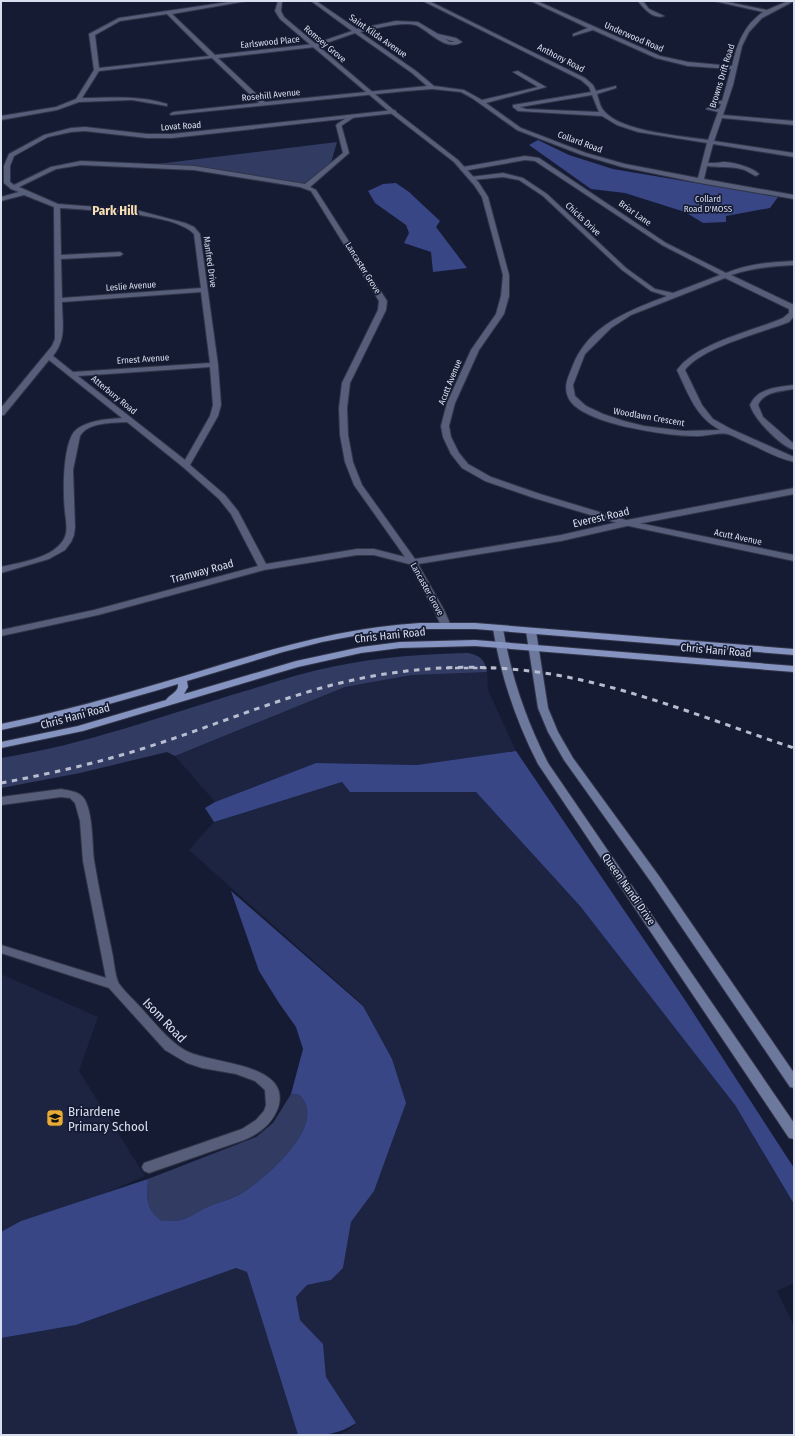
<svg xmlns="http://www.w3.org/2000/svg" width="795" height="1436" font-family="'Fira Sans Condensed',sans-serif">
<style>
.built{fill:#1c2441}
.green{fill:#323c63}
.forest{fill:#384685}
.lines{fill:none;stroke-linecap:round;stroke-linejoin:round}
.pedestrian-casing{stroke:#323548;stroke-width:2}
.minor-casing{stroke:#323548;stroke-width:2}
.tertiary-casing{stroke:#323548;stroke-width:2}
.secondary-casing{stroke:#323548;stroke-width:2}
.primary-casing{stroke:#323548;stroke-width:2}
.pedestrian{fill:#565e7a;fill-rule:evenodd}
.minor{fill:#565e7a;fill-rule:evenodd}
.tertiary{fill:#565e7a;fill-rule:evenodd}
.secondary{fill:#6d789d;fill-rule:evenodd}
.primary{fill:#8593c1;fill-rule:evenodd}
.rail-far1{stroke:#b7bcce;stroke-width:2.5;stroke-dasharray:4.5 4.5;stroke-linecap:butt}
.rail{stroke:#b7bcce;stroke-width:3;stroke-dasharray:5.5 5.5;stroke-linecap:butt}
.labels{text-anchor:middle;stroke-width:3.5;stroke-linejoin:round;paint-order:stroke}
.far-street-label{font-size:9px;fill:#dadff0;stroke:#151b32}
.far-park-label{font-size:9px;fill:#d7ddf0;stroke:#151b32}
.street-label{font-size:11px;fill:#dadff0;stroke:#151b32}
.far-district-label{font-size:13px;font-weight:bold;fill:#f8deb6;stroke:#151b32}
.near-street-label{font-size:13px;fill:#dadff0;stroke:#151b32}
.near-poi-label{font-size:13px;fill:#dadff0;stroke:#151b32;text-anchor:start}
</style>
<rect width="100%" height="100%" fill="#151b32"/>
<path class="built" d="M462 672H487L488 690 516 751 417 765 316 763 215 802 175 756 345 687 412 675Z
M343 782 350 792H476L580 906 735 1105 794 1204V1283L777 1291 794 1326V1435H337L347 1431 356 1423 326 1377 323 1344 300 1320 296 1297 307 1285 331 1280 343 1268 351 1222 374 1191 363 1005 189 850 214 822Z
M1 974 98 1017 79 1071 145 1176 1 1238Z
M236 1268 247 1272 298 1435H1V1338L76 1325Z"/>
<path class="green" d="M337 142 331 163 306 184 203 168 157 164Z
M468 653C480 655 485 660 487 672L412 675 345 687 175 756 167 752 80 773 1 788V758C84 745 165 715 245 691 275 682 305 672 336 666 379 657 423 654 468 653Z
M291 1094C299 1094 301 1095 305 1103 319 1132 264 1179 242 1193 231 1200 217 1202 205 1208 198 1211 191 1217 184 1219 177 1221 169 1221 162 1221 145 1209 147 1198 148 1179L256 1137 273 1123Z"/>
<path class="forest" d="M538 140 569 155 613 169 778 197 770 208 726 216V222L703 223 685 212 625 193 591 189 529 145Z
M396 183 409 192 440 221 436 227 467 268 433 272 431 252 404 243 409 233 406 225 375 203 368 191 383 184Z
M516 751 685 1000 794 1168V1204L735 1105 580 906 476 792H350L342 782 214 822 205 808 215 802 316 763 417 765Z
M231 891 363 1006 392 1059 406 1103 374 1191 351 1222 343 1268 331 1280 307 1285 296 1297 300 1320 323 1344 326 1377 356 1423C336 1436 323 1435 298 1435L247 1272 236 1268 76 1325 1 1338V1232L21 1221 148 1179C147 1198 145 1209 162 1221 169 1221 177 1221 184 1219 191 1217 198 1211 205 1208 217 1202 231 1200 242 1193 264 1179 319 1132 305 1103 301 1095 299 1094 291 1094L303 1049 296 1027 279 1003 259 971Z"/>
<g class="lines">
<defs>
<path id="pedestrian" d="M351 115 354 117 353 118 341 126H337V124Z"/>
<path id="minor" d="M235 1H247L172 14 215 55 314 44 352 31 311 1H316L357 29 396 21 418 22 438 34 456 38 462 42C447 52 431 33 418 26 405 20 374 29 360 32L416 71 434 86 464 90 482 100 538 87 513 72 518 71 546 87 486 103 521 128 586 153 625 164 698 178 707 143 638 132 617 125 602 116 518 111 513 107V105L591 92 589 87 581 80 423 1H429L585 78 593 85 596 91 616 86V88L597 94C599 100 600 107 604 111 621 132 683 136 708 140L718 112 706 109 709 107 719 109 721 104 711 102 714 100 722 101 731 69 688 66 656 58 593 30 573 36V34L588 28 531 1H537L660 56 688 62 732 66C737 44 744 25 763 12L714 1H723L767 10 788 1H794L762 18 749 32 742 46 733 85 723 115 794 121V125L722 118 714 141 794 153V157L713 144 708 163C714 163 718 163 723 162 733 162 752 167 759 174L756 176C751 174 747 170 741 169 729 166 719 168 707 166L704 179 794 195V199L700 183 622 167 582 155 517 130 472 98 461 92 432 89 406 91 171 115 170 114 173 112 259 103 212 58 99 71 82 98C112 98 138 95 167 104V106L132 100 79 102 57 110 1 120V116L56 107 76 99 94 70 89 34 119 18ZM167 14 209 56 99 68 95 35 120 21ZM355 33 412 73 427 86 265 102 218 58 315 47ZM445 39 455 42H450ZM592 95 599 112 526 109 520 107Z
M638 1H643L649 9 664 16C654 20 643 8 638 1Z
M394 110 396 111V113L172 138H147L85 131 71 132 48 137 14 156 10 166V182L14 185 51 167 81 161 194 166 305 184 343 153 336 125 341 124 349 153 310 187 316 190 387 301 386 310 350 383 347 408 348 435 353 462 362 485 415 559 561 535 627 520 794 488V494L627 526 561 541 418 564 444 610 451 626 446 629 441 626 434 610 409 564 374 555H357L264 570 98 615 1 636V630L94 610 258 566 231 514 219 499 183 467 127 422C113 423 88 422 80 436L73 470 75 527 74 535 71 542 65 550 49 559 1 573V567C21 562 49 559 62 542 69 533 66 522 65 512 63 494 62 440 77 429 89 420 108 419 122 418L49 360 4 415H1V408L52 346 55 339 54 207 24 195 1 201V197L19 192 11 189 4 183V166L9 154 44 135 71 128 85 127 147 134H172ZM81 165 194 170 300 187 311 191 379 301 378 310 342 383 339 408 340 435 345 462 354 485 405 557 374 549H357L266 564 238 511 225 495 190 465 218 416 221 405 218 365 200 234 194 227 185 223 136 210 58 204 19 187 56 169ZM60 208C89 210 176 213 194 234L201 288 62 298 61 259 120 256 123 254 120 252 61 255ZM201 292 210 363 73 372 53 356C67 338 62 323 62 302ZM210 367 213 405 210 416 185 460 78 376Z
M525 156 539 158 666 243 726 273C748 264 770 262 794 261V265C772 266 752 268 731 275L794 305V316L789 322C761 333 702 347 685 370L702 405 713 419 731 429 794 457V462C776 458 758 447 741 440 737 438 732 435 727 434 719 432 704 437 694 436 668 436 579 424 568 397 563 385 569 376 573 365 589 325 630 310 667 296L651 291 622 270 543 196 519 180 503 177 472 180 470 179V177L503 173 523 178 547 194 626 268 655 289 673 293 720 275 662 245 535 161 525 160 463 171 460 169 463 167ZM725 278 789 309V313L783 318C753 331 696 343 677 370 689 395 695 416 720 430L684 431 644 426 624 421 603 414 586 406 575 396 573 385 585 354 611 328 631 315Z
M794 385V389C781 391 763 392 758 405L763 417 794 444V450C780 446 754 419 750 405 757 388 778 387 794 385Z
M61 789C70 791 80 791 85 800 93 816 92 842 94 860 99 891 106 922 112 952 114 960 115 979 120 985 126 993 135 1001 142 1009 155 1023 167 1039 183 1049 207 1065 293 1061 278 1108 272 1124 259 1134 244 1140L149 1173 144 1171 142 1167 144 1163 242 1129 256 1120 264 1111 266 1105 265 1090 255 1081 236 1074 202 1068 187 1063 165 1050 109 988 1 953V945L106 978 83 861 80 821 75 803 70 798 61 797 1 805V797Z"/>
<path id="tertiary" d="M278 1H282L281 11 284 17 396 112 458 160 479 183 488 197 509 275V296L504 314 479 350 455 403 449 426 451 437 459 453 468 464 491 477 540 494 629 521 794 555V561L624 525 534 498 485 481 462 468 451 454 443 437 441 426 447 403 471 350 496 314 501 296 503 275 482 197 474 185 454 162 392 114 280 19 275 11Z"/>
<path id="secondary" d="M498 626 503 629C511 676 526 720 548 763L794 1123V1139L789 1138 538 764C516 721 501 677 493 629Z
M531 628 536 631 548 708 558 732 573 758 659 876 794 1073V1088L790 1087 651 882 564 760 548 732 538 708 526 631Z"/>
<path id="primary" d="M420 623H475L794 649V655L475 629H420L364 634 322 642 283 652 187 681 188 687 184 694 296 661 361 647 400 642 475 640 794 666V672L475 646 400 648 361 653 298 667 83 731 1 748V742L78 726 166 700C170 694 179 692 178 684 119 702 61 718 1 730V724C60 712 117 696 174 679 256 654 333 628 420 623Z"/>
</defs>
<use href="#pedestrian" class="pedestrian-casing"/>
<use href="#minor" class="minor-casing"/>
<use href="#tertiary" class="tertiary-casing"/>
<use href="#secondary" class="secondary-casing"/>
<use href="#primary" class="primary-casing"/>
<use href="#pedestrian" class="pedestrian"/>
<use href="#minor" class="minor"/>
<use href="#tertiary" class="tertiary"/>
<use href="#secondary" class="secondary"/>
<use href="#primary" class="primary"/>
<path class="rail-far1" d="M446 668H495"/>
<path class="rail" d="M1 783C54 773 106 761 157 744 212 726 265 704 321 688 378 672 437 665 496 668 599 673 697 716 794 748"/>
</g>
<defs>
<symbol id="school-square" viewBox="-11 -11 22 22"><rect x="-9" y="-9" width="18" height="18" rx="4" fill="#e8ab37" stroke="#151b32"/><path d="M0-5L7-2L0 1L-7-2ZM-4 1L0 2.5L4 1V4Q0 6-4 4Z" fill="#111"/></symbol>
</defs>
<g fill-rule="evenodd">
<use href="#school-square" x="45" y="1108" width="20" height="20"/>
</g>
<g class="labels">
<g class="far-street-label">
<text transform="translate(378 36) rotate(35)" y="3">Saint Kilda Avenue</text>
<text transform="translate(634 37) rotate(23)" y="3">Underwood Road</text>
<text transform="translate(270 42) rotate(-6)" y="3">Earlswood Place</text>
<text transform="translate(325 44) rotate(40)" y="3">Romsey Grove</text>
<text transform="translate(561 58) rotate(27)" y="3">Anthony Road</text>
<text transform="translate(722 76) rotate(-73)" y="3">Browns Drift Road</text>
<text transform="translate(271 95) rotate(-6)" y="3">Rosehill Avenue</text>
<text transform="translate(181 126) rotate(-4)" y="3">Lovat Road</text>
<text transform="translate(580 142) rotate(20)" y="3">Collard Road</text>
<text transform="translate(635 213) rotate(35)" y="3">Briar Lane</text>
<text transform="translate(583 219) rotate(43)" y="3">Chicks Drive</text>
<text transform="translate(210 262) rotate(82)" y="3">Manfred Drive</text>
<text transform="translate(363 268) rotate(58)" y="3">Lancaster Grove</text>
<text transform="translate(131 286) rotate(-4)" y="3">Leslie Avenue</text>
<text transform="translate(143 359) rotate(-4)" y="3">Ernest Avenue</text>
<text transform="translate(450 382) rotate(-68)" y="3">Acutt Avenue</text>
<text transform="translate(114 395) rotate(39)" y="3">Atterbury Road</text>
<text transform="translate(649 417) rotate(10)" y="3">Woodlawn Crescent</text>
<text transform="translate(738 537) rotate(12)" y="3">Acutt Avenue</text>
<text transform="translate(427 589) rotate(61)" y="3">Lancaster Grove</text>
</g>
<g class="far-park-label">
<text x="708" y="202">Collard<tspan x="708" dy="10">Road D'MOSS</tspan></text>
</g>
<g class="street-label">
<text transform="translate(601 517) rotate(-13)" y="4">Everest Road</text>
<text transform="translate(202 571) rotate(-15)" y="4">Tramway Road</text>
<text transform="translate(390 635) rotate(-6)" y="4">Chris Hani Road</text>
<text transform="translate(716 650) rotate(5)" y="4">Chris Hani Road</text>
<text transform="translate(75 716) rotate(-15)" y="4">Chris Hani Road</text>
<text transform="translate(629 889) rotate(55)" y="4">Queen Nandi Drive</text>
</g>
<g class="far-district-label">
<text x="115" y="215">Park Hill</text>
</g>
<g class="near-street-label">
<text transform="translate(165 1020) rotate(46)" y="5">Isom Road</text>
</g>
<g class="near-poi-label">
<text x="68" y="1116">Briardene<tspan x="68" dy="15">Primary School</tspan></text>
</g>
</g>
<rect width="795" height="1436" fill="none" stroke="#dadff0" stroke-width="4"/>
</svg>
